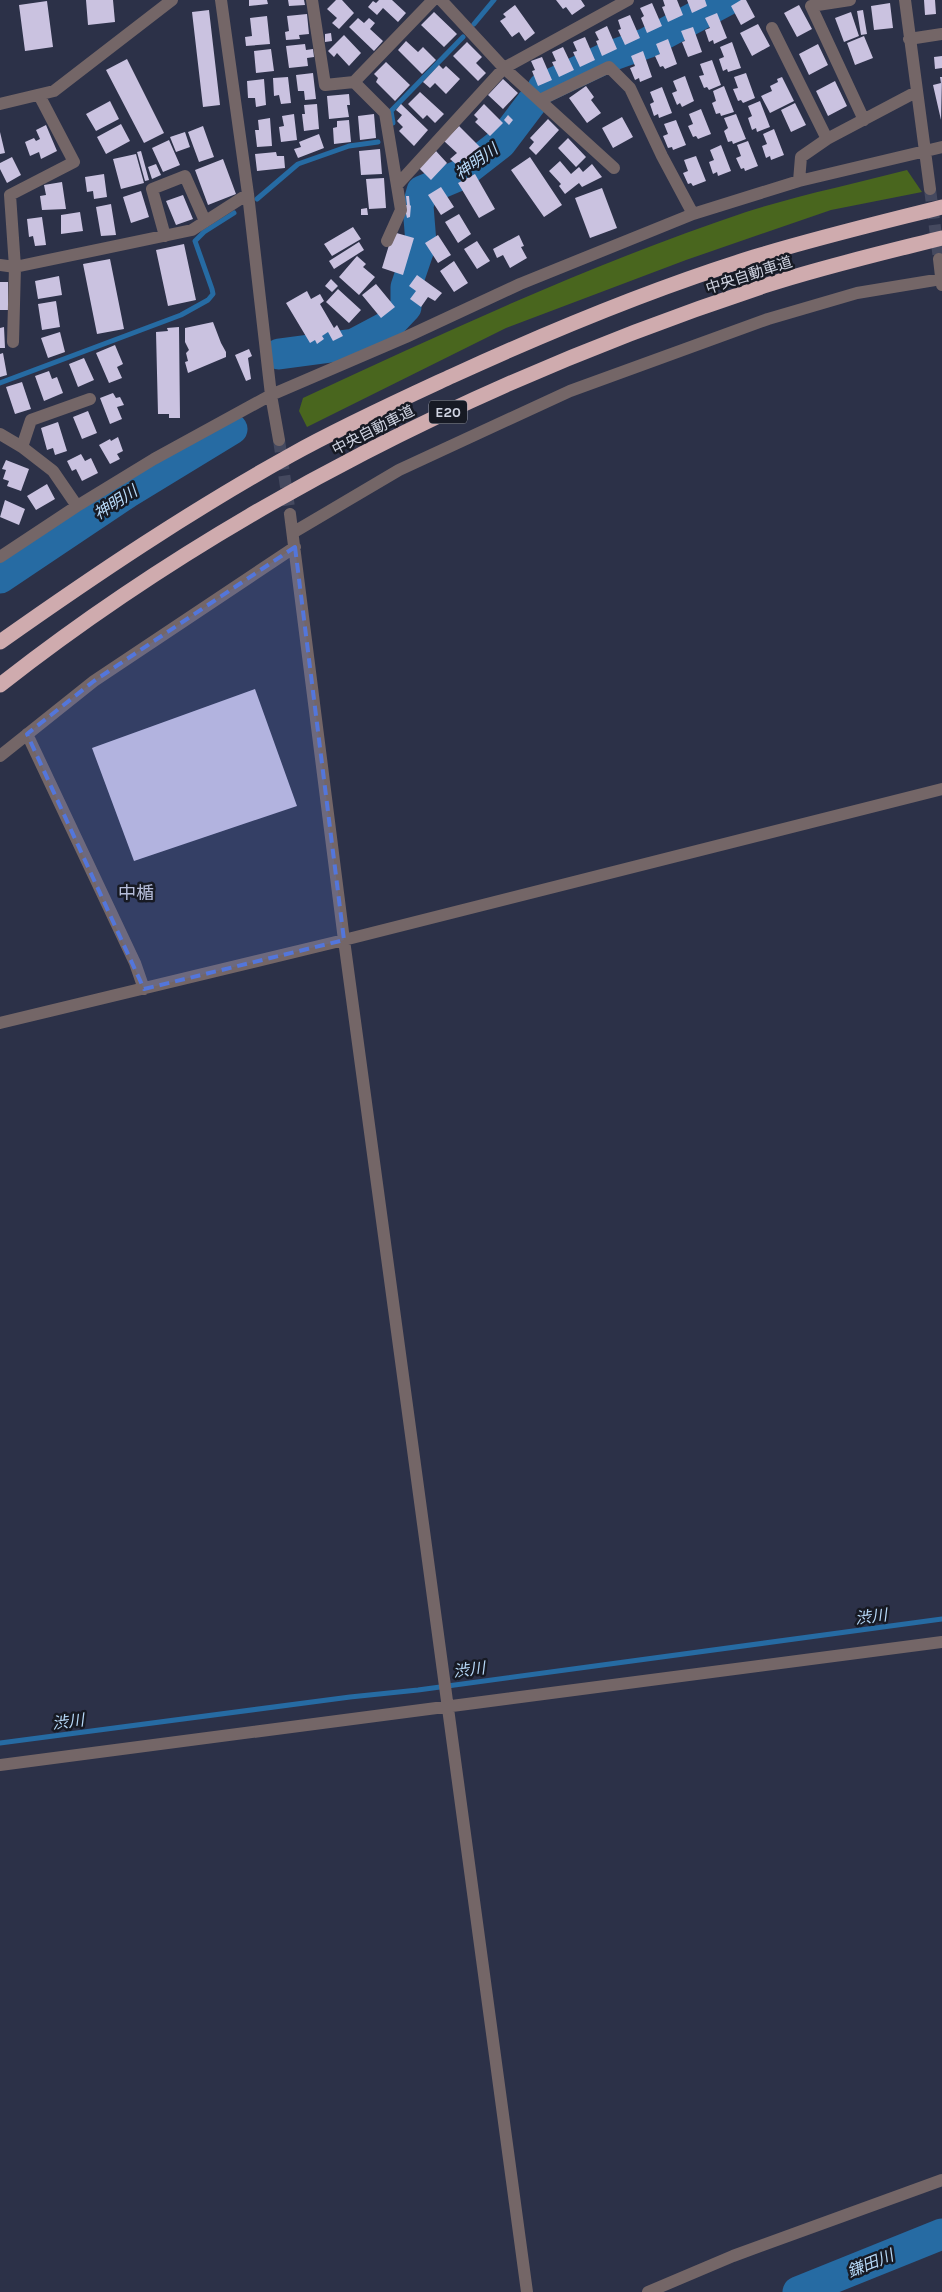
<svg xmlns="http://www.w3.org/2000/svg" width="942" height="2292" font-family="Karla,'Noto Sans JP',sans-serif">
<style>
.green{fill:#49661e}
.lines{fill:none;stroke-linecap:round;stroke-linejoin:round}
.stream{stroke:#266ba3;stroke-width:5}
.river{stroke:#266ba3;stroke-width:31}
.building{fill:#cac2e0}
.minor-tunnel{stroke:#45495f;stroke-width:12;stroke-dasharray:12 6;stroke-linecap:butt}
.minor{stroke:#746667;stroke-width:12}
.highway{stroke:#cfabae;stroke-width:15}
.marked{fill:#5376db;fill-opacity:0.2;stroke:#5376db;stroke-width:4;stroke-dasharray:10 6;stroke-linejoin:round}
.labels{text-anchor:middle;stroke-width:5;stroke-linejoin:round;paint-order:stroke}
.shield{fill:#171a24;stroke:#989ca9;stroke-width:1}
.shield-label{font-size:14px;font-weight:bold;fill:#d0d4e2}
.street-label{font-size:15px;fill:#d0d4e2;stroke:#171a24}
.water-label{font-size:16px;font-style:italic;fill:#b6d8f7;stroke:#171a24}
.quarter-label{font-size:18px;fill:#b6bdda;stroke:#171a24}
</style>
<rect width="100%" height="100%" fill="#2c3148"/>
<path class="green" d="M907 170 922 192 831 210 686 260 506 328 307 427 299 411 303 398C449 330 594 263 746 212 799 195 854 184 907 170Z"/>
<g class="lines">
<path class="stream" d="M474 24 494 0
M393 123 391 111 463 37
M257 199 298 164 349 146 378 142
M0 383 181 315 208 300 213 294 212 289 195 241 204 232 234 213
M0 1743 350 1697 418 1690 942 1619"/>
<path class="river" d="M543 88 608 57 647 43 727 0
M279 354 354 344 388 326 406 307V287L421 243 418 206 422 191 460 175 501 143 532 102
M0 578 127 493 232 429
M798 2292 942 2234"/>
</g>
<path class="building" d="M86 0H113L115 22 88 25Z
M249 0H267L268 4 249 6Z
M288 0H304L305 5 289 6Z
M336 0H342L354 13 339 29 332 23 337 18 327 9Z
M379 0H392L406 13 398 22 383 8 377 15 368 7 373 1 376 3Z
M556 0H581L585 6 572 15 566 7 563 9Z
M663 0H677L683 15 668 22 662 7 665 6Z
M687 0H705L707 6 692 13Z
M741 0H746L755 17 741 25 731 6Z
M924 0H935L936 14 925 15Z
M47 1 53 47 25 51 19 5Z
M652 3 662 26 647 33 641 18 644 16 640 8Z
M890 3 893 28 874 30 871 6Z
M515 5 535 33 525 41 519 32 512 37 500 21 506 17 503 14Z
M799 5 812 29 797 37 784 13Z
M209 10 220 105 203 107 192 12Z
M863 10 867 34 861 35 857 11Z
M434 12 457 34 444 47 421 25Z
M851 12 859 36 844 42 835 18Z
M717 13 727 38 714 44 713 40 709 42 705 30 710 28 705 18Z
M307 14 309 34 299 35 300 39 286 40 285 32 289 31 287 16Z
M630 15 640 38 625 45 618 30 621 29 618 20Z
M267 16 270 44 246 46 245 37 252 36 250 18Z
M358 18 364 23 369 18 375 23 370 29 383 41 374 51 349 27Z
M758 24 770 46 752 56 740 33Z
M607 26 617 49 602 56 596 41 599 40 595 32Z
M693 27 702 52 688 57 682 42 685 41 681 31Z
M331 33 332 41 325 42V34Z
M344 35 361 53 349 66 337 53 334 57 328 51Z
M864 36 873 58 855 65 847 43Z
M585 37 595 60 580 67 573 52 577 51 573 42Z
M668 39 677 64 665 69 663 66 660 67 655 56 660 54 656 44Z
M406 41 418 52 423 47 436 60 422 74 398 50Z
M467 42 482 57 476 63 486 73 478 81 453 56Z
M732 42 741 68 728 72 727 69 723 71 719 59 724 57 720 47Z
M305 44 306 50 313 49 314 57 307 58 308 66 289 68 286 46Z
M818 44 828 65 809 75 799 54Z
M563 47 574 70 559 77 552 62 556 61 552 52Z
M271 49 274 71 256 73 254 51Z
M643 51 652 77 640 82 639 78 635 80 630 68 635 66 631 56Z
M942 56V68L935 69 934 57Z
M542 57 552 80 538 86 532 71 535 70 531 61Z
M127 59 164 133 144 143 106 70Z
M712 60 721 85 709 90 707 87 704 88 699 76 704 75 700 64Z
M386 62 410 85 395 101 376 82 378 78 374 74Z
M439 65 443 69 446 66 460 79 446 94 435 83 430 88 423 82Z
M313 73 316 99 305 100 304 91H298L296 75Z
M746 73 755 98 743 103 741 100 738 101 733 89 738 88 734 77Z
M685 76 694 101 682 107 680 103 677 105 672 93 677 91 673 81Z
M288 77 291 103 281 104 279 95 274 96 273 78Z
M782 77 794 101 770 113 761 96 772 91 770 86 778 82 777 79Z
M940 77H942L941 120 933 85 941 83Z
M264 79 266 105 256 107 255 98H248L247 81Z
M503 79 518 93 503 109 488 95Z
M835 81 847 106 828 116 816 91Z
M586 86 594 97 591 100 601 113 587 123 569 98Z
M724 86 734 112 721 116 720 113 716 114 712 103 716 101 713 91Z
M662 87 672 113 659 118 658 114 654 116 650 104 654 102 650 92Z
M420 92 444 114 435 123 427 115 423 119 408 104Z
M349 94 350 105H347L349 117 329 119 327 96Z
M110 101 119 119 96 131 86 114Z
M760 101 770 127 757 132 756 128 752 130 748 118 752 116 748 106Z
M795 103 806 125 791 132 781 110Z
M317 104 319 129 304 131 302 114H305L304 105Z
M401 104 428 130 414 146 399 131 403 127 397 121 402 115 396 110Z
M484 104 503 123 490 136 475 122 478 119 474 115Z
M701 109 711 134 698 139 696 136 693 137 688 126 693 124 689 114Z
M294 114 297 140 281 142 279 127 284 126 282 116Z
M374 114 376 138 360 140 358 116Z
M736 114 746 139 733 144 732 141 728 142 724 131 728 128 724 118Z
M508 115 513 120 509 125 504 120Z
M622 117 633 137 613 148 602 128Z
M270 118 272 146 257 147 255 130H259L258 120Z
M548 119 559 130 536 155 529 148 534 142 530 138Z
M349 120 351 142 334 144 333 128 337 127V121Z
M676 120 686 145 673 150 672 147 668 148 663 136 668 134 664 124Z
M121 124 130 141 106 154 97 137Z
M46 125 57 151 41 159 39 152 30 156 25 142 34 138 36 141 40 139 36 130Z
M203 126 214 157 199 162 188 132Z
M459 126 480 147 467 161 463 158 457 165 450 159 457 153 444 141Z
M774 129 784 155 771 160 770 156 766 158 762 146 767 144 763 134Z
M0 132 5 153 0 154Z
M185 132 190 147 176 152 170 137Z
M319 134 324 148 298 158 294 149 301 147 299 142Z
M568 138 586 157 576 167 558 148Z
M169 140 180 165 163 172 152 148Z
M748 141 758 166 745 171 744 168 741 169 736 158 741 156 737 145Z
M721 145 731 171 718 176 717 172 713 174 709 162 714 160 710 150Z
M380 149 382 174 361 175 359 151Z
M141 151 149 180 145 181 137 152Z
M436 151 447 163 431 180 419 168Z
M276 152 277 156H284L285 168 257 171 255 154Z
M136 154 144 183 121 189 113 159Z
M696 156 706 181 693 186 691 183 688 184 683 173 688 171 684 160Z
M12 157 21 175 7 183 0 169V163Z
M530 157 562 205 544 217 511 170Z
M223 159 236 194 208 205 195 170Z
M560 161 571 174 579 167 583 172 592 164 602 177 582 187 579 183 565 194 559 186 561 184 549 171Z
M156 164 161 175 152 179 148 167Z
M104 174 107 197 94 199 93 191 87 192 85 177Z
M475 174 495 209 479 218 458 183Z
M384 178 386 208 369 209 366 179Z
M62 182 66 209 42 210 40 196 46 195 44 185Z
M441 187 454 207 441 215 428 195Z
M602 188 617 228 590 238 575 198Z
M141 191 149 217 131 223 123 197Z
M183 195 193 219 176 225 166 201Z
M406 196H409L410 206 411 205 410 217 407 218 404 205H407Z
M111 204 116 235 101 236 96 207Z
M367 208 368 215H361V209Z
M80 212 83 231 61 234V215Z
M459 214 471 234 458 243 445 222Z
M42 217 46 245 35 246 33 236 29 237 27 219Z
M353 227 361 239 332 256 324 244Z
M393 232 414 238 403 275 382 268Z
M438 235 451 255 438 263 425 243Z
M519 235 524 246 521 247 527 258 510 268 503 255 497 258 493 249Z
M477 241 490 261 477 269 464 249Z
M359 242 364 250 334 269 329 261Z
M184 244 196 300 168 306 156 250Z
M357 256 366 264 363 267 375 277 359 295 339 277Z
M110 259 124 329 97 334 83 264Z
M454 261 468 283 454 292 440 271Z
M417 275 442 293 435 301 428 297 421 307 410 299 416 291 409 286Z
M59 276 62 295 38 299 35 281Z
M331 279 338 286 332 292 325 286Z
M0 282H8V310H0Z
M376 284 395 307 381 318 362 295Z
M338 289 361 310 349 323 326 302Z
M307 291 311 299 320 294 324 301 320 304 334 328 337 325 343 336 333 341 328 332 322 336 324 339 317 344 315 340 310 343 286 303Z
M56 301 60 327 42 330 38 304Z
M213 322 221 343 226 352V357L188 373 185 362 188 361 186 353 189 350 185 342V328Z
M4 327 5 348H0V328Z
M179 327 180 418H169V414H158L156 332 168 331 167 328Z
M60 332 65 352 48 358 41 338Z
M115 345 123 364 117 367 122 378 109 383 96 353Z
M249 349 252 356 248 358 251 379 246 381 235 355Z
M3 353 7 375 0 377V354Z
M84 358 94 380 78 387 69 364Z
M49 371 52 379 57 377 63 393 44 401 35 376Z
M22 382 31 409 15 414 6 387Z
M113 393 116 398 120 397 124 405 117 407 122 419 110 424 100 398Z
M88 411 97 433 82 439 73 417Z
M58 422 67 451 55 455 53 448 47 450 41 428Z
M118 437 123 451 117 454 120 459 110 464 99 445 110 439 111 441Z
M81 454 85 461 91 458 98 473 82 481 76 469 72 471 67 461Z
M6 460 29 469 21 491 7 486 9 481 3 479 6 470 2 469Z
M47 484 55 499 36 510 27 496Z
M5 500 25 509 19 525 0 517Z
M255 689 297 806 134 861 92 748Z"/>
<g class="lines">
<path class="minor-tunnel" d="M930 189 939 259
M279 440 290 514"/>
<path class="minor" d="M221 0 248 194 271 395 279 440
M312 0 325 85 354 82 385 113 401 210 387 241
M441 0 504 68 614 168
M850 0 811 6 864 120
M905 0 930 189
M772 28 827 139
M909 39 942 34
M354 82 433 0
M540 100 609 67 630 88 662 156 693 214
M0 104 54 91 172 0
M799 181 801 157 827 139 916 92
M398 184 504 68 628 0
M165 236 152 189 185 176 205 221
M939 259 942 285
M0 265 15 267 192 230 248 194
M13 342 15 267 10 195 74 162 39 95
M0 434 22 447 53 471 77 506
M22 447 31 420 90 399
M290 514 344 940 527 2292
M294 532 399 470 570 391 768 319 857 293 942 279
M0 557 77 506 154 459 271 395 406 337 520 284 693 214 799 181 942 147
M27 734 135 963 144 989
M0 756 94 681 295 547
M0 1023 344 940 942 789
M0 1765 942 1642
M648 2292 733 2256 942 2180"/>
<path class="highway" d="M0 642C95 575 190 511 291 455 343 426 398 401 452 376 550 331 651 289 754 257 816 238 879 223 942 207
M0 685C227 507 491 376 764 286 822 267 882 253 942 238"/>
</g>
<path class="marked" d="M295 547 344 940 144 989 27 734 94 681Z"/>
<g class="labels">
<rect class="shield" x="429" y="400.5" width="38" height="23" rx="4"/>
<g class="shield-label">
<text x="448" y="417">E20</text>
</g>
<g class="street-label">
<text transform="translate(749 275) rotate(-18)" y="5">中央自動車道</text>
<text transform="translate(373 430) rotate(-27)" y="5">中央自動車道</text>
</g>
<g class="water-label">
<text transform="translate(476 161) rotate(-36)" y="6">神明川</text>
<text transform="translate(115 502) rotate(-33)" y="6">神明川</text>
<text transform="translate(871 1616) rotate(-7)" y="6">渋川</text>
<text transform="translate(469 1669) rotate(-7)" y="6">渋川</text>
<text transform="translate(68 1721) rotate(-7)" y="6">渋川</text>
<text transform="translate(870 2263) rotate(-22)" y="6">鎌田川</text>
</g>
<g class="quarter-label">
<text x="136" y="899">中楯</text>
</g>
</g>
</svg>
